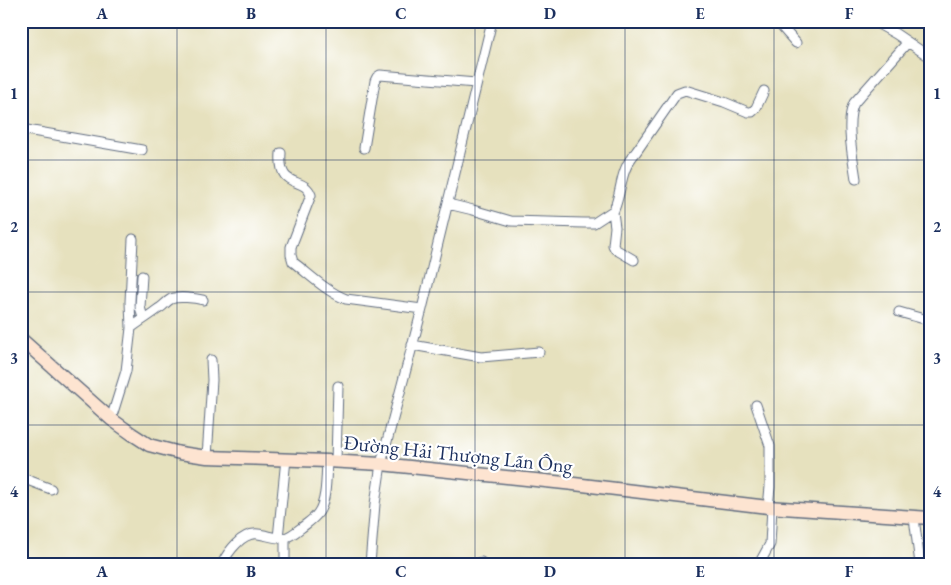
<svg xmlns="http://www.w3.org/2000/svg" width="951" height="585" font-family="'EB Garamond',serif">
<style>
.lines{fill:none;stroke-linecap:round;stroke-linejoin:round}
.street-casing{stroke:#626d80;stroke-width:11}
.secondary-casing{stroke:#626d80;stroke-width:15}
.street{stroke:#fff;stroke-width:9}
.secondary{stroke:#fde4d1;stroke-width:12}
.grid{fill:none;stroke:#1b2f5e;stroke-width:1;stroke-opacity:0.55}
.labels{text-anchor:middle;stroke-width:4.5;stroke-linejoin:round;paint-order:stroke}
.street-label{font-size:20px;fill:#1b2f5e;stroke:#fff}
.neatline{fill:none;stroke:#1b2f5e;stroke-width:2}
.grid-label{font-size:16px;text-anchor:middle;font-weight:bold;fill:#1b2f5e}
</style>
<rect width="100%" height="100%" fill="#fff"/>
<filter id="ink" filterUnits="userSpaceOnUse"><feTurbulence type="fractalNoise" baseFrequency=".02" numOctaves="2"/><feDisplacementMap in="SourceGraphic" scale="10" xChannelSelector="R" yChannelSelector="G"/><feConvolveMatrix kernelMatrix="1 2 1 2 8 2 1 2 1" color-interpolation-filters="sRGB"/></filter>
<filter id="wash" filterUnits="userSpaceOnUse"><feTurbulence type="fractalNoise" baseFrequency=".0096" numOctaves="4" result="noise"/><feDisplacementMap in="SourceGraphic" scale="20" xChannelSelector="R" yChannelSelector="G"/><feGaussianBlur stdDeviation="1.12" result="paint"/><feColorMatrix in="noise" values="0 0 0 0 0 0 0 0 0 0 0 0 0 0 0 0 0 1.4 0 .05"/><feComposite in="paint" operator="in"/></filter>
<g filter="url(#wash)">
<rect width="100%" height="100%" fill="#e6e1be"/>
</g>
<g filter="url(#ink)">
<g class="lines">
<defs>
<path id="street" d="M781 21V26L796 43
M873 21 896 34 930 57
M21 129 142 150
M364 148 375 81 377 77 380 75 476 83
M281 153C278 191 304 175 311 195L291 247V255L293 262C309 274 327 292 346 299L422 309
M856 179C853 158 845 121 854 103L908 42
M448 204 473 210 511 221 584 223H594L614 210C623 188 619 171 636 152L677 93 685 90 724 102 748 112H752L756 108 764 91
M613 212 615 227 613 245 615 249 634 260
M142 276 140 307 143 318
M899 312 924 319 930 317
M131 328C140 321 149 316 158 309 162 307 166 302 171 299 178 296 195 298 203 300
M412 345 481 357 539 352
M756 405 770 446V487L768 507
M111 419 126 371 131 328 130 302 133 239
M207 457 212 380 211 360
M336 461 338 386
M21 479H25L51 489
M914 518 920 564
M278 538 286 459
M285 538V559
M222 564C228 552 242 532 258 534 267 535 275 539 284 538 290 537 296 532 301 528 306 524 314 519 318 513 327 501 326 476 327 461
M370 564 375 504 381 464 422 309 492 21
M475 564 481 562
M759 564 770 544 772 507"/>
<path id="secondary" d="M21 339 111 419 132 434 149 445 180 453 207 457 327 461 381 464 574 484 768 507 930 518"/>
</defs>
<use href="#street" class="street-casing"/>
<use href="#secondary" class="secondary-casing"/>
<use href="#street" class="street"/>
<use href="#secondary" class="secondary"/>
</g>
</g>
<path class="grid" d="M177 21V564M326 21V564M475 21V564M625 21V564M774 21V564M21 160H930M21 292H930M21 425H930"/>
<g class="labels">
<g class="street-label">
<text transform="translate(458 454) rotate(6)" y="7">Đường Hải Thượng Lãn Ông</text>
</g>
</g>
<rect width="951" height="585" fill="none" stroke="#fff" stroke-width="55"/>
<rect x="28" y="28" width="896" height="530" class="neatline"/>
<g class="grid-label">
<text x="102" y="19">A</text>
<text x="251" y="19">B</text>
<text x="401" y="19">C</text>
<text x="550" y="19">D</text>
<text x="700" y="19">E</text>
<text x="849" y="19">F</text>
<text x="14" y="99">1</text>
<text x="937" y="99">1</text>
<text x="14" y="232">2</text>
<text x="937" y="232">2</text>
<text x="14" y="364">3</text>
<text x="937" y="364">3</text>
<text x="14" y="497">4</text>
<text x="937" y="497">4</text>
<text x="102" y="577">A</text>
<text x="251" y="577">B</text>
<text x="401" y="577">C</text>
<text x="550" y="577">D</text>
<text x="700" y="577">E</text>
<text x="849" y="577">F</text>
</g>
</svg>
